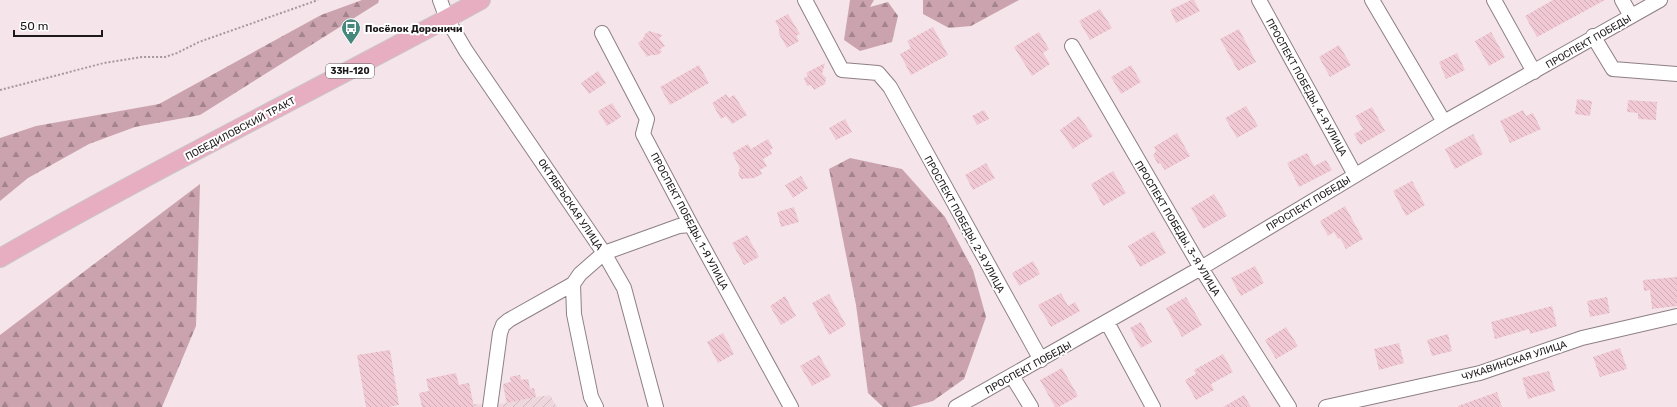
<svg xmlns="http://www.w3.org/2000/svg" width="1677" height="407" font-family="Rubik,sans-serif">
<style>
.industrial{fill:url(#industrial-furrows)}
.forest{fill:url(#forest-firs)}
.building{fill:url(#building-back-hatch)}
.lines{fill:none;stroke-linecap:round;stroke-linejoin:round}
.minor-casing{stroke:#8d7f83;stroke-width:16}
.major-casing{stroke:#c9c8c8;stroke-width:20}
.path{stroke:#a4989c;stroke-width:2;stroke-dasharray:2 2;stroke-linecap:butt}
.minor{stroke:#fff;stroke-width:14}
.major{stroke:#e7aec1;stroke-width:18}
.labels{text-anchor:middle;stroke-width:4;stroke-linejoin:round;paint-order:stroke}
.shield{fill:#fff;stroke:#625e5f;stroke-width:1}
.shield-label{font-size:9px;font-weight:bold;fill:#1e191a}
.poi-label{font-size:10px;font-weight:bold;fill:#1e191a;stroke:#fff;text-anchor:start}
.street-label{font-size:10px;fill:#1e191a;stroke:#fff}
</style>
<defs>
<pattern id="industrial-furrows" width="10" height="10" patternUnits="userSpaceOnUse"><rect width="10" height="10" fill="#efd7de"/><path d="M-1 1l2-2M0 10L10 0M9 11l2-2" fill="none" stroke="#ccb8be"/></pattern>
<pattern id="forest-firs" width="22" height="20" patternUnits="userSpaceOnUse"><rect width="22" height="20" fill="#caa3ae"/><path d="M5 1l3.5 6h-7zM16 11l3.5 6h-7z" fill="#a3848d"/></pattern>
<pattern id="building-back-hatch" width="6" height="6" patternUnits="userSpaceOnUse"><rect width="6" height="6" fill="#f1c9d4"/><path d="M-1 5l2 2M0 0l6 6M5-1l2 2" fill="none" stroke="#ceacb5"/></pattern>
</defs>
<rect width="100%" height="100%" fill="#f5e5ea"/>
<path class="industrial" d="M520 375 521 380 528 379 530 389 534 388 536 397 550 395 557 407H422L419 393 469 383 473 404 494 405 506 403 503 384 511 382 510 377Z"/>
<path class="forest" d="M362 0H379L378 3 200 115 135 127 89 144 28 178 0 201V138L36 126 159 104 321 15Z
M850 0H874L870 7 888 2 898 16 892 42 860 51 844 40Z
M923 0H1019L971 26 949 28 923 14Z
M850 158 902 169 945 217 973 270 986 317 964 379 933 401 911 407H883L868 393 856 305 829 169Z
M200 184 196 326 162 407H0V335Z"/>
<path class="building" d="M1191 0H1194L1200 11 1176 23 1170 10Z
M1553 0H1605L1537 37 1525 16Z
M1100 9 1112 28 1090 40 1079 21Z
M788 14 800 34 796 36 799 41 787 48 779 34V28L775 21Z
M933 27 948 55 911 75 900 54 911 48 907 41Z
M1239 29 1256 62 1238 71 1220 39Z
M649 31 663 35 659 38 665 46 660 49 662 52 657 55H651L647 57 638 43 643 39 645 34Z
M1039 32 1049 49 1043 53 1050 64 1032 76 1014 47Z
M1491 32 1505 57 1489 66 1475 41Z
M1339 45 1351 65 1330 77 1319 57Z
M1457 53 1465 70 1446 79 1439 62Z
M825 63 822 74 826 78 825 84 814 90 811 85 807 86 804 78 808 76 806 73Z
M699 65 709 83 670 105 660 87Z
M1131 65 1141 82 1121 94 1111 77Z
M598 71 606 83 589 94 581 83Z
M726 94 729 98 734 95 747 115 732 124 726 116 721 119 712 103Z
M1577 99 1592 101 1590 116 1575 114Z
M1628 100 1657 102 1656 120 1638 119V113L1627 112Z
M612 103 621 117 607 126 598 111Z
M1246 106 1258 126 1237 138 1225 118Z
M1372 107 1385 131 1360 145 1354 134 1363 129 1355 116Z
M984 110 989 119 977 125 972 116Z
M1523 110 1526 116 1533 113 1541 129 1510 143 1500 121Z
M1079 116 1093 136 1073 149 1060 130Z
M845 119 852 132 836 140 829 128Z
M1177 133 1190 156 1165 170 1160 163 1158 164 1153 155 1156 151 1154 147Z
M1473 134 1483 154 1455 169 1445 149Z
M768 139 773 148 770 150 772 154 763 159 767 166 760 170 762 174 754 178 741 179 738 173 740 168 732 153 748 144 751 149Z
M1307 153 1314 166 1326 160 1332 170 1299 187 1287 163Z
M986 163 995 178 973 190 965 175Z
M1113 171 1126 193 1103 206 1091 184Z
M801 176 808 188 793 198 785 185Z
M1412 181 1425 205 1406 216 1393 191Z
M1214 194 1227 216 1203 229 1191 208Z
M1345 206 1363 239 1346 249 1340 238 1338 239 1334 232 1328 236 1320 221Z
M794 207 799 222 781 227 777 212Z
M1154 231 1166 253 1140 267 1128 246Z
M747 235 759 257 744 265 732 243Z
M1033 261 1040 274 1019 286 1012 273Z
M1255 266 1264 283 1241 296 1231 278Z
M1677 277V306L1652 309 1650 290 1644 291 1643 280Z
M1061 293 1068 306 1075 302 1080 311 1051 327 1038 305Z
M829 294 846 325 829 335 812 303Z
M785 296 796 316 781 325 770 306Z
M1186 297 1202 325 1182 337 1166 308Z
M1607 297 1610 313 1590 317 1587 301Z
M1552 306 1557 326 1530 334 1529 329 1495 339 1491 322Z
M1141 322 1152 342 1141 348 1130 328Z
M1286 327 1298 346 1276 359 1265 340Z
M723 333 734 354 718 363 707 342Z
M1448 334 1452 351 1432 356 1427 340Z
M1399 343 1404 363 1379 370 1374 349Z
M1620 348 1627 369 1600 377 1593 357Z
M390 350 399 405 389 407H366L357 355Z
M1223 354 1233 372 1211 384 1214 390 1196 400 1185 380 1196 374 1194 370Z
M819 355 831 376 812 386 800 366Z
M1062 368 1078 396 1059 407H1055L1040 380Z
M1549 371 1555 391 1528 399 1522 378Z
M456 373 459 385 469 383 474 407H422L419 393 429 391 426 379Z
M520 375 521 380 528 379 530 389 534 388 536 397 507 403 503 384 511 382 510 377Z
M1497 392 1502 407H1458V406Z
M1244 395 1251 407H1223Z"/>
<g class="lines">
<defs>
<path id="minor" d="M440 0 447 19 466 51 604 253 624 288 656 407
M805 0 842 70 878 73 890 87 1041 360
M1259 0 1355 175
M1372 0 1444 122
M1494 0 1534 72
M1622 0 1631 16
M602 33 647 119 643 134 691 225 791 407
M1593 36 1613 69 1677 74
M1072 46 1201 268 1289 407
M573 284 574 314 591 397 596 407
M1107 322 1153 407
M1012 376 1031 407
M490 407 500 333 503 325 509 320 573 284 580 274 604 253 679 226 691 225
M956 407 1201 268 1444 122 1660 0
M1326 407 1480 373 1582 338 1677 316"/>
<path id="major" d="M0 258C158 167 322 87 481 0"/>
</defs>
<use href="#minor" class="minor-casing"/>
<use href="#major" class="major-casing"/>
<path class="path" d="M0 90 104 63 142 57H165L177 53 199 42 318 0"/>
<use href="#minor" class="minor"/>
<use href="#major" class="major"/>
</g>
<defs>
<symbol id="bus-pin" viewBox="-11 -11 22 30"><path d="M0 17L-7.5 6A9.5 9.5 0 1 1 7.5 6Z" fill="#46897c" stroke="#fff"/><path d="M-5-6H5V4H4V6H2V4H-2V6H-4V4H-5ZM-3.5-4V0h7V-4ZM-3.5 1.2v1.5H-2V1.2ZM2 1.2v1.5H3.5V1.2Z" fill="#fff"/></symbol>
</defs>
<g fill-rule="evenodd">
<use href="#bus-pin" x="340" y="17" width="22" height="30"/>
</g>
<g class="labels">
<rect class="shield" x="326" y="64" width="48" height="14" rx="3"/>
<g class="shield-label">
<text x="350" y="74">33Н-120</text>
</g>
<g class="poi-label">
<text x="365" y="32">Посёлок Дороничи</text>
</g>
<g class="street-label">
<text transform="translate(1588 41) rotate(-30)" y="4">ПРОСПЕКТ ПОБЕДЫ</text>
<text transform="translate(1307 87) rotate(61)" y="4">ПРОСПЕКТ ПОБЕДЫ, 4-Я УЛИЦА</text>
<text transform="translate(240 128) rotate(-28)" y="4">ПОБЕДИЛОВСКИЙ ТРАКТ</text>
<text transform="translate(1308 203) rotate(-31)" y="4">ПРОСПЕКТ ПОБЕДЫ</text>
<text transform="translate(571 204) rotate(56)" y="4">ОКТЯБРЬСКАЯ УЛИЦА</text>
<text transform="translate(690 221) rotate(62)" y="4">ПРОСПЕКТ ПОБЕДЫ, 1-Я УЛИЦА</text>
<text transform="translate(965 224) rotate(61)" y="4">ПРОСПЕКТ ПОБЕДЫ, 2-Я УЛИЦА</text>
<text transform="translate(1178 228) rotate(59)" y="4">ПРОСПЕКТ ПОБЕДЫ, 3-Я УЛИЦА</text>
<text transform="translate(1514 360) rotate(-18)" y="4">ЧУКАВИНСКАЯ УЛИЦА</text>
<text transform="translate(1028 367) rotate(-29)" y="4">ПРОСПЕКТ ПОБЕДЫ</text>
</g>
</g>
<path d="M14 30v6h88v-6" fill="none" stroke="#1e191a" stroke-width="2"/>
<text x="20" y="30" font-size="12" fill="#1e191a" stroke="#ffffff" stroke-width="3" paint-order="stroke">50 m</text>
</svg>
